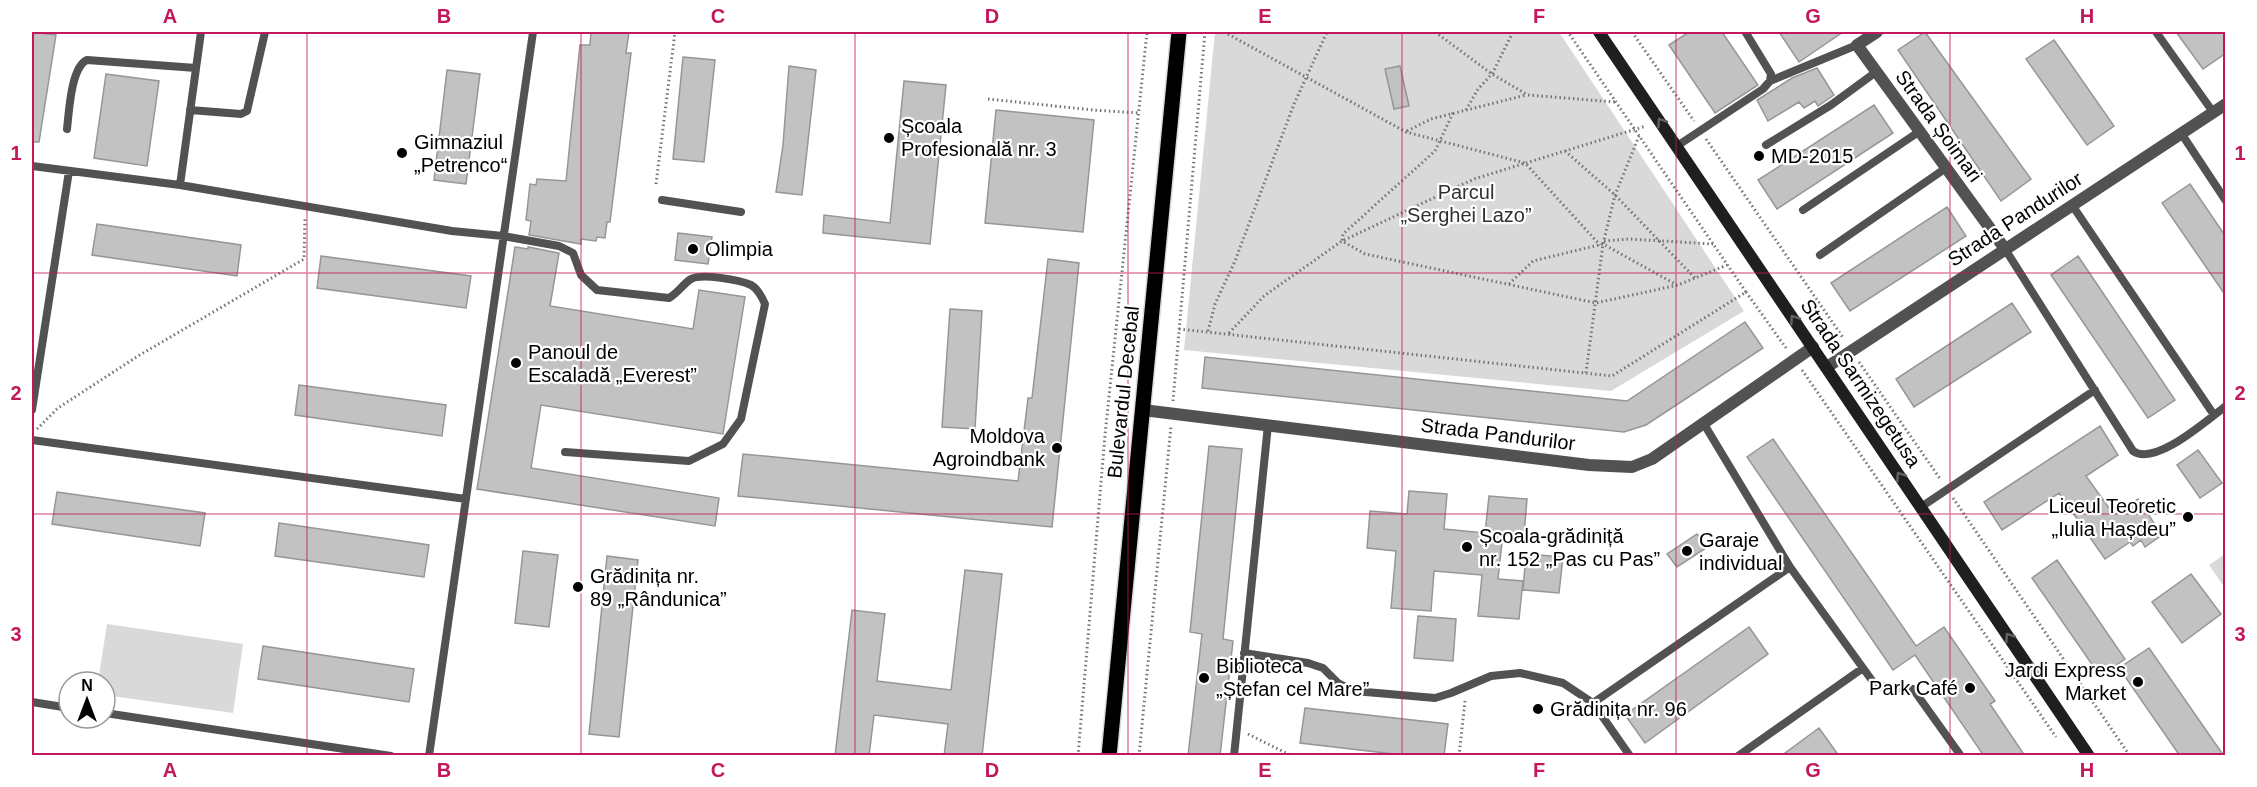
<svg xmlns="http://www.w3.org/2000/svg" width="2257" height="787" font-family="Helvetica,sans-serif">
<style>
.green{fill:#d9d9d9}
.building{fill:#c2c2c2;stroke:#969696;stroke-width:1.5}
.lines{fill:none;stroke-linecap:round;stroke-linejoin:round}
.primary-casing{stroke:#dbdbdb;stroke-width:18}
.path{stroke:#747474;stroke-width:3;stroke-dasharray:1.5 3;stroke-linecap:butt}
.service{stroke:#525252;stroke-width:8}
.minor{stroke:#525252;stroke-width:12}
.secondary{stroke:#1f1f1f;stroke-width:12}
.primary{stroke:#000;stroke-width:15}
.oneway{stroke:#626262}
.grid{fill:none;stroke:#c2185b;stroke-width:1.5;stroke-opacity:0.55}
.poi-dot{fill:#000;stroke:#fff;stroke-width:2}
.labels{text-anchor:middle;stroke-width:4.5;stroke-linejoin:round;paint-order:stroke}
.poi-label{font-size:20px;fill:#000;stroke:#fff;text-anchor:start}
.street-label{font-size:20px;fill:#000;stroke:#fff}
.park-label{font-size:20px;fill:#303030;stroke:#fff}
.neatline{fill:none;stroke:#c2185b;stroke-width:2}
.grid-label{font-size:20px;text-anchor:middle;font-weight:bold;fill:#c2185b}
</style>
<rect width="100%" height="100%" fill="#fff"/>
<path class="green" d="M1215 32H1559L1744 311 1611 391 1184 350Z
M2225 554V588L2209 565Z
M107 624 243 644 233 713 105 695V682H98Z"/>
<path class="building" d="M32 32 56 35 39 142H32Z
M591 32H629L626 53H631L610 222H607L605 238 597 237 596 241 581 239V244L529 235 531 221 526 220 530 184 536 185 537 179 566 181 580 45H590Z
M1689 32H1722L1758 85 1715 113 1669 45Z
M1779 32H1843L1799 62Z
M1925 32 2031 179 2001 201 1898 50Z
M2176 32H2226V53L2203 69Z
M2054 40 2114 126 2087 145 2026 59Z
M683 57 715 60 704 162 673 159Z
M789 66 816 70 802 195 776 192 783 145Z
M1400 66 1409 106 1394 109 1385 69Z
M1817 68 1834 95 1818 106 1815 101 1804 108 1799 102 1768 121 1757 100 1792 78Z
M447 70 480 74 466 184 434 180Z
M106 74 159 81 147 166 94 158Z
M904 81 946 85 930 244 823 233 824 215 890 223Z
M1874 105 1893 133 1777 209 1758 180Z
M996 110 1094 120 1083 232 985 223Z
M2190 184 2226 237V296L2162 203Z
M1947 207 1966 236 1850 311 1831 283Z
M97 224 241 245 237 276 92 255Z
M678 233 712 237 708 264 675 260Z
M515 247 528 249V247L559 253 550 306 693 329 699 290 745 297 723 434 541 405 531 468 719 498 715 526 477 489Z
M321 256 471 276 466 308 317 288Z
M2078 256 2175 400 2148 418 2051 275Z
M1048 259 1079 263 1052 527 738 496 743 454 1018 481 1028 398H1032Z
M2012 303 2031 332 1914 407 1896 379Z
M950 309 982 311 975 429 942 427Z
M1745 322 1763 348 1646 425 1624 432 1202 388 1205 357 1627 401Z
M299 385 446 405 442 436 295 415Z
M2100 426 2118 455 2086 476 2114 515 2138 499 2162 535 2145 547 2141 540 2133 546 2130 542 2105 559 2059 493 2002 530 1984 502Z
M1773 439 1916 646 1944 627 1995 701 1990 704 2025 756H1984L1915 655 1893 670 1747 457Z
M1209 446 1242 449 1223 639 1233 641 1220 756H1188L1202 634 1190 632Z
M2198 450 2222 483 2200 498 2177 465Z
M1409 491 1447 494 1444 529 1485 533 1489 496 1527 499 1524 535 1503 533 1498 579 1523 581 1519 619 1478 616 1482 575 1434 571 1431 611 1391 608 1396 551 1367 548 1370 511 1407 514Z
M57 492 205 513 200 546 52 524Z
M279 523 429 545 424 577 275 556Z
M1697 534 1706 548 1677 567 1667 554Z
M523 551 558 555 549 627 515 623Z
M1526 554 1563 557 1559 593 1523 590Z
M607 556 638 560 619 737 589 734Z
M2057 560 2125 659 2100 676 2032 578Z
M965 570 1002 574 982 756H944L948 724 874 715 869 756H835L852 610 885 614 877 681 951 690Z
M2191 574 2221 614 2182 643 2152 602Z
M1418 616 1456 619 1453 661 1414 658Z
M1749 627 1768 654 1645 743 1625 715Z
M263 646 414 669 409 702 258 679Z
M2149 648 2224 756H2180L2119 668Z
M1305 708 1448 724 1444 756H1411L1300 743Z
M1819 728 1839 756H1781Z"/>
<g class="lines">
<defs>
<path id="primary" d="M1109 756 1179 32"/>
</defs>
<use href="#primary" class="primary-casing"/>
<path class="path" d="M1224 32 1406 132 1525 163 1600 245
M1435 32 1492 74 1528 95 1615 102
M1632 32 1694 121
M988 99 1093 110 1139 113
M1466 110 1478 89 1492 74 1513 32
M1453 113 1435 151 1343 234 1342 241 1365 254 1596 303 1678 285 1727 265
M1407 131 1431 119 1526 95
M1706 139 1844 339
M1565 151 1615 195 1695 278
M656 184 675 32
M1604 241 1629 239 1713 244
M1509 284 1533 261 1603 244 1677 285
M1746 292 1786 348
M1179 329 1612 376 1746 292 1568 32
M1208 331 1215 304 1235 261 1294 104 1327 32
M1229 333 1264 296 1342 241 1474 179 1646 126
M1859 362 1941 480
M1802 370 2056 737
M1586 373 1603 244 1615 195 1639 136
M1173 401 1205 32
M37 429 58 408 138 356 304 259 305 217
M1953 498 2130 756
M1248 734 1288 754 1295 756
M1078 756 1105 435 1147 32
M1139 756 1171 426
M1459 756 1465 701"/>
<path class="service" d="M2156 32 2213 112
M1770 81 1857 45
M190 110 241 114 247 111 265 32
M67 129C69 112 71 67 87 60L196 68
M2181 133 2226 201
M1766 145 1831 105 1876 72
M1677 146 1763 89 1770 81 1771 74 1746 33
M32 166 180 185 452 231 503 236 559 246 573 253 581 275 597 290 669 298C678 293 683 284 691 279 701 273 740 280 751 285 758 289 762 297 765 304L741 419 723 444 689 461 565 452
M180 185 201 32
M662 200 741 212
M2072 205 2214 415
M1803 210 1920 131
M2005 249 2133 451C2155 467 2207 420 2226 406
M1820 255 1946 168
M32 410 69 171
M32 440 466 499
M1921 507 2095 390
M1790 567 1876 686 1913 689 1961 756
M1244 653 1308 663 1323 668 1338 683 1354 691 1435 698 1451 693 1491 676 1520 673 1563 683 1593 703
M32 702 69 708
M105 713 391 756
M429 756 533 32
M1234 756 1268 425
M1630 756 1593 703 1790 567 1704 424
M1738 756 1863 668"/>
<path class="minor" d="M1877 32 1857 45 2005 249
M1827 367 2226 104
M1143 410 1589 465 1632 467 1652 459 1813 347"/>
<path class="secondary" d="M1599 32 2089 756"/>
<use href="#primary" class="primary"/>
</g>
<defs><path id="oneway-chevron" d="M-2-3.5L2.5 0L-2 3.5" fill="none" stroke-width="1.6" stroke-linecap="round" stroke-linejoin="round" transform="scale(1.5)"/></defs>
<g class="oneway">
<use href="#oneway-chevron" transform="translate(1661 122) rotate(-124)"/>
<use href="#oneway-chevron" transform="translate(1794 319) rotate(-124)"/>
<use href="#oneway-chevron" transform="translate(1900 476) rotate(-124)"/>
<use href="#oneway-chevron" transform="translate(2009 637) rotate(-124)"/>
</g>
<path class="grid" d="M307 32V756M581 32V756M855 32V756M1128 32V756M1402 32V756M1676 32V756M1950 32V756M32 273H2226M32 514H2226"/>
<g class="poi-dot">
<circle cx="889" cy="138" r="6"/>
<circle cx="402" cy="153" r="6"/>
<circle cx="1759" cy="156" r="6"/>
<circle cx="693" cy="249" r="6"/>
<circle cx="516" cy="363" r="6"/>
<circle cx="1057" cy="448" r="6"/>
<circle cx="2188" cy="517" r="6"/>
<circle cx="1467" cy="547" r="6"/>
<circle cx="1687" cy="551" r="6"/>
<circle cx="578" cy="587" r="6"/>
<circle cx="1204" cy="678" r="6"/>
<circle cx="2138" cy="682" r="6"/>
<circle cx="1970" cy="688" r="6"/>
<circle cx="1538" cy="709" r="6"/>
</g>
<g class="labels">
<g class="poi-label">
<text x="901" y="133">Școala<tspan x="901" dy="23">Profesională nr. 3</tspan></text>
<text x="414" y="149">Gimnaziul<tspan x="414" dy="23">„Petrenco“</tspan></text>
<text x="1771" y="163">MD-2015</text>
<text x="705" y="256">Olimpia</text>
<text x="528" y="359">Panoul de<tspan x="528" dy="23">Escaladă „Everest”</tspan></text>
<text x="1045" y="443" text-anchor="end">Moldova<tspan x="1045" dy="23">Agroindbank</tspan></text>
<text x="2176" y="513" text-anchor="end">Liceul Teoretic<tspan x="2176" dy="23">„Iulia Hașdeu”</tspan></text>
<text x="1479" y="543">Școala-grădiniță<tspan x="1479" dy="23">nr. 152 „Pas cu Pas”</tspan></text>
<text x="1699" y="547">Garaje<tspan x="1699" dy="23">individual</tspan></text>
<text x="590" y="583">Grădinița nr.<tspan x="590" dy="23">89 „Rândunica”</tspan></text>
<text x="1216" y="673">Biblioteca<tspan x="1216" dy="23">„Ștefan cel Mare”</tspan></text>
<text x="2126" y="677" text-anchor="end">Jardi Express<tspan x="2126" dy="23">Market</tspan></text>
<text x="1958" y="695" text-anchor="end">Park Café</text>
<text x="1550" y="716">Grădinița nr. 96</text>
</g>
<g class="street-label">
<text transform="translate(1939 126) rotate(54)" y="7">Strada Șoimari</text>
<text transform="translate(2015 219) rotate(-33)" y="7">Strada Pandurilor</text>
<text transform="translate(1861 383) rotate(56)" y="7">Strada Sarmizegetusa</text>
<text transform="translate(1123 392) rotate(-84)" y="7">Bulevardul Decebal</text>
<text transform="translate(1498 434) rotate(7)" y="7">Strada Pandurilor</text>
</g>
<g class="park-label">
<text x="1466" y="199">Parcul<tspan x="1466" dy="23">„Serghei Lazo”</tspan></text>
</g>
</g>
<rect width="2257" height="787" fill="none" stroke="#ffffff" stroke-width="66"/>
<g transform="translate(87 700)"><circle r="28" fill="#ffffff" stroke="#999999" stroke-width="1.5"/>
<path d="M0-4.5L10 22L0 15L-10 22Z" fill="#000000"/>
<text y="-9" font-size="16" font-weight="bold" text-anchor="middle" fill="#000000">N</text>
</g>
<rect x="33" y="33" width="2191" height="721" class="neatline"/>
<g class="grid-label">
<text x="170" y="23">A</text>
<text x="444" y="23">B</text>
<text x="718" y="23">C</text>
<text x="992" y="23">D</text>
<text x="1265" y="23">E</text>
<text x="1539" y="23">F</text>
<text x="1813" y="23">G</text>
<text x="2087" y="23">H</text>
<text x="16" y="160">1</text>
<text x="2240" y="160">1</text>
<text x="16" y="400">2</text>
<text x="2240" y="400">2</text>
<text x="16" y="641">3</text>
<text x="2240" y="641">3</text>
<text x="170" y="777">A</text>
<text x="444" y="777">B</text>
<text x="718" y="777">C</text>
<text x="992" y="777">D</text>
<text x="1265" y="777">E</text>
<text x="1539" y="777">F</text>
<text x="1813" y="777">G</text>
<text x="2087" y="777">H</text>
</g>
</svg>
